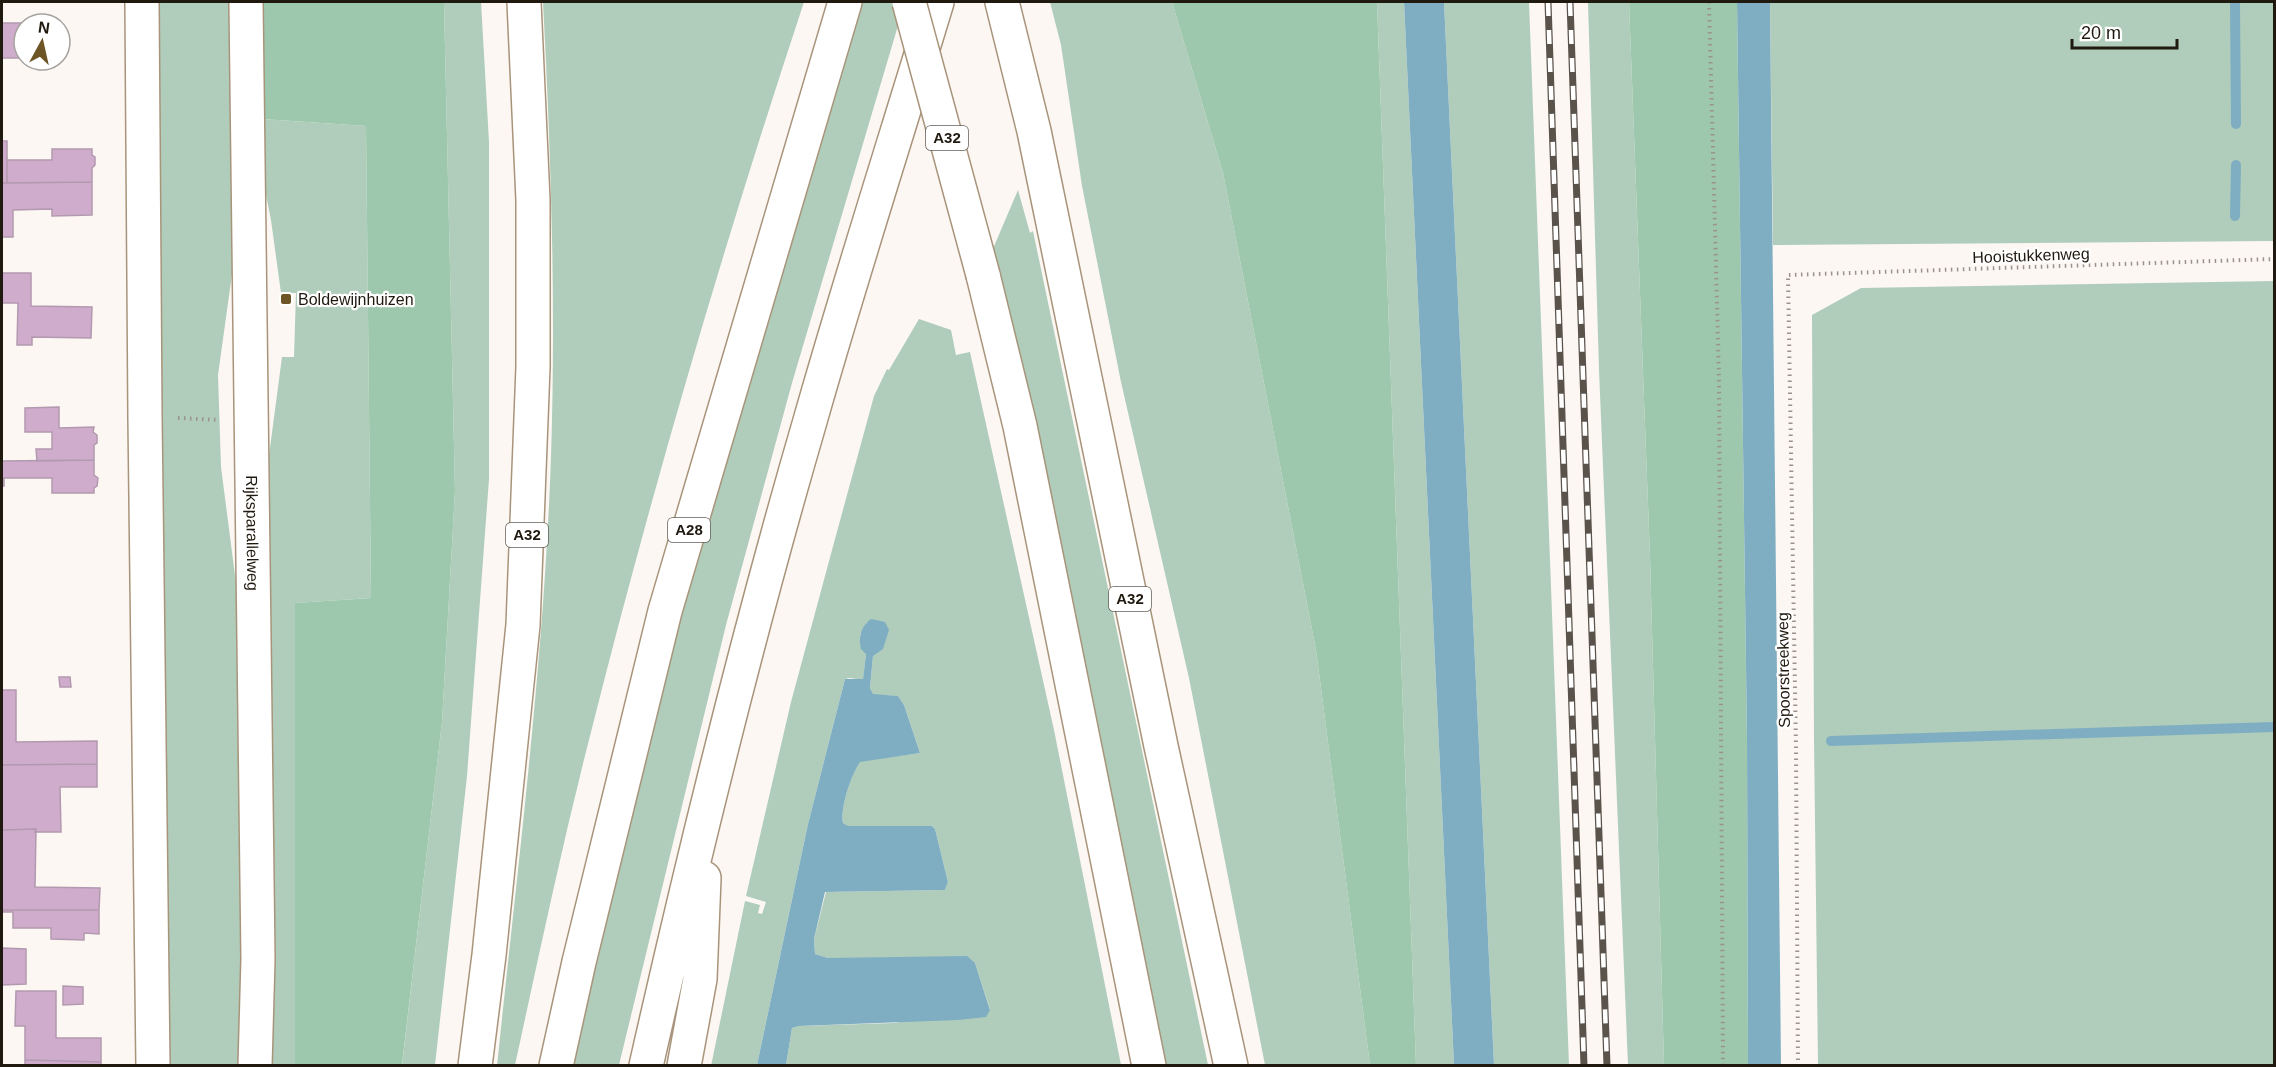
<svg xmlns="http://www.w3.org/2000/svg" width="2276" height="1067" font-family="Arial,sans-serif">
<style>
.green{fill:#afcdba}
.forest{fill:#9dc8ae}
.water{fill:#7faec3}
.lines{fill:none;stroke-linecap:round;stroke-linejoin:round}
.stream{stroke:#7faec3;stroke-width:10}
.building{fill:#cfaccb;stroke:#b299af;stroke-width:1.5}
.street-casing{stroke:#a8947b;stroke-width:36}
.secondary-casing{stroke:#a8947b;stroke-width:36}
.highway-casing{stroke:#a8947b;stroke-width:36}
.path{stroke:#99938c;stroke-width:4;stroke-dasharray:1.5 4.5;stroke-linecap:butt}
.street{stroke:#fff;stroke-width:33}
.secondary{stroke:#fff;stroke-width:33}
.highway{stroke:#fff;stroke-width:33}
.rail-casing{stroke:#5a534b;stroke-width:7}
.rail{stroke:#fff;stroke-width:4.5;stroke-dasharray:14;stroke-linecap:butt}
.highway-bridge-casing{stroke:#a8947b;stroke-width:36;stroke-linecap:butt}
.highway-bridge{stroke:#fff;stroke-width:33}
.poi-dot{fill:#6e5526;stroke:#fff;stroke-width:2}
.labels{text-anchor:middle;stroke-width:4.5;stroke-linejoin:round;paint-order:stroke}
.shield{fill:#fff;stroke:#635e57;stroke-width:1.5}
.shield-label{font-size:15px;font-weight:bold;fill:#20190f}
.street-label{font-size:16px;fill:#20190f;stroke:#fff}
.poi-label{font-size:16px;fill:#20190f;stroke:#fff;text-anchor:start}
</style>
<rect width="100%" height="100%" fill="#fcf7f2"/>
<path class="green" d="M152 2H229L234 260 218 375 221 467 236 583 241 915 240 1065H165Z
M444 2H481L489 142V479L467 776 435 1065 402 1066 442 722 455 491Z
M543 2H804C724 244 652 489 590 736 562 845 539 955 515 1065L497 1066C518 863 544 661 551 457 556 305 551 153 543 2Z
M858 2H905L792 383 726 625 619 1065 568 1066 703 510Z
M1050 2H1172L1223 173 1316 650 1370 1065H1265L1189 678 1121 382 1082 186 1061 45Z
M1377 2H1404L1454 1065H1416Z
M1444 2H1529L1569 1065H1494Z
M1588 2H1629L1650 557 1664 1065H1628L1599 370Z
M1770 2H2274V241L1773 245Z
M262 119 366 126 371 598 295 603V1066L273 1065 266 478 282 357H294L296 293H281L271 220 264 185Z
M1018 190 1030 233 1033 231 1208 1065H1159L992 251Z
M2274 281V1065H1818L1814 739 1812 315 1861 288Z
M919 319 951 330 956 355 970 352 1054 730 1121 1065H786L792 1028 799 1026 894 1023 990 1009 975 963 892 958H828L815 954 814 939 826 892 945 890 948 882 935 829 932 826H847L843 823C840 808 851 775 860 761L920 753 904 705 898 696 873 695 870 688 873 656 867 622 860 635 866 654 863 680 850 678 845 679 808 824 757 1065 711 1066 745 901 760 905 758 913 762 914 766 902 746 896 791 702 835 539 874 396 887 369 889 370Z"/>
<path class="forest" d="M262 2H444L455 491 442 722 402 1065H295V603L371 598 366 126 262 119Z
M1172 2H1377L1416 1065H1370L1316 650 1223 173Z
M1629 2H1737L1747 740 1748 1065H1664L1650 557Z"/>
<path class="water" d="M1404 2H1444L1494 1065H1454Z
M1737 2H1770L1781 1066 1748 1065 1747 740Z
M871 619 885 622 889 630 883 649 873 656 870 688 873 694 898 696 904 705 920 753 860 762C851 775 840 808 843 823L848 826H932L935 829 948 882 945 890 825 892 814 939 815 954 828 958 967 956 975 963 990 1010 986 1017 958 1020 799 1026 792 1028 786 1065H757L808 824 845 679H863L866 654 861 649C858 638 861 626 871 619Z"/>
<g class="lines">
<path class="stream" d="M2235 2 2236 124
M2235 216 2236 165
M1831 741 2274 727"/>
</g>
<path class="building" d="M2 23H37L24 24V58H2Z
M2 141H7V183H2Z
M52 149H92V155L95 157V165L92 168V182L7 183V160H52Z
M92 182V215L52 216V209L13 210V237H2V183Z
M2 273H31V306L92 307 91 338 32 337V345H17L18 303H2Z
M59 407V428L94 427 93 432 97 435V443L94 445V460L37 461 36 449H52V432H25V408Z
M94 460V475L98 478 97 486 94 488V493H52V478H4V486H2V461Z
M59 677H70L71 687H60Z
M2 690H16V742L97 741V764L2 765Z
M97 764V787H60L61 832H35L36 829 2 830V765Z
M36 829 35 887 100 888 99 910H2V830Z
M2 910H99V934L84 933V940L51 939V928H13V912H2Z
M2 948 26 949V984L2 985Z
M63 986 83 987V1004L63 1005Z
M16 991H56V1038H101V1062L25 1060V1026H15Z
M25 1060 101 1062V1066H25Z"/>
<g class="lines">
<defs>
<path id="street" d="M142 2 145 417 153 1066"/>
<g id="secondary">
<path id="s1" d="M246 2 258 959 255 1066"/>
</g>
<path id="highway" d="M1002 2 1034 131 1161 746 1231 1066
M983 275 1020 426 1149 1066
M475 1066 489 955 523 625 533 367V200L524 2
M556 1066 579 962 665 611 845 2
M646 1066C695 849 748 633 810 421 850 280 895 141 937 2
M684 1066 700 979 704 878"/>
</defs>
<use href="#street" class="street-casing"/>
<use href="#secondary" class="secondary-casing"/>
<use href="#highway" class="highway-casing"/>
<path class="path" d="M1709 2 1719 379 1723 1066
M178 418 219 420
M1798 1066 1796 748 1788 275 2274 259"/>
<use href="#street" class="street"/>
<use href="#secondary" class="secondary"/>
<use href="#highway" class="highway"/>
<defs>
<path id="rail" d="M1548 2 1584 1066
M1570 2 1607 1066"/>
</defs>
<use href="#rail" class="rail-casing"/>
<use href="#rail" class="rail"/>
<defs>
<path id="highway-bridge" d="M909 2 983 275"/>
</defs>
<use href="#highway-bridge" class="highway-bridge-casing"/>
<use href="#highway-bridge" class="highway-bridge"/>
</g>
<rect class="poi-dot" x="280" y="293" width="12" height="12" rx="3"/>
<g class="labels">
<g class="shield">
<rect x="926" y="126" width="42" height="24" rx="4.5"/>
<rect x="668" y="518" width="42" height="24" rx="4.5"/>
<rect x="506" y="523" width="42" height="24" rx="4.5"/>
<rect x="1109" y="587" width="42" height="24" rx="4.5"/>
</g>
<g class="shield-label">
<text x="947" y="143">A32</text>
<text x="689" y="535">A28</text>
<text x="527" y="540">A32</text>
<text x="1130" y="604">A32</text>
</g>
<g class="street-label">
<text transform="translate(2031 255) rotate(-2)" y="6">Hooistukkenweg</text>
<text dy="6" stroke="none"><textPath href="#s1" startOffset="531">Rijksparallelweg</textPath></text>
<text transform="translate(1783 670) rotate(-91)" y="6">Spoorstreekweg</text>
</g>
<g class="poi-label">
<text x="298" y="305">Boldewijnhuizen</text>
</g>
</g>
<rect width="2276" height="1067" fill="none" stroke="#20190f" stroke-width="6"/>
<g transform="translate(42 42) rotate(8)"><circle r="28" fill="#ffffff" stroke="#a6a39f" stroke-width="1.5"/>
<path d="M0-4.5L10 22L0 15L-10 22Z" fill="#6e5526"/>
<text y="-9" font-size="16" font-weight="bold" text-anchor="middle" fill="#20190f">N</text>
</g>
<path d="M2072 39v9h105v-9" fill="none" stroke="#20190f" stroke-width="3"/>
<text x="2081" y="39" font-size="18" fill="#20190f" stroke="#ffffff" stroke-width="4.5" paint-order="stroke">20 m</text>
</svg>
